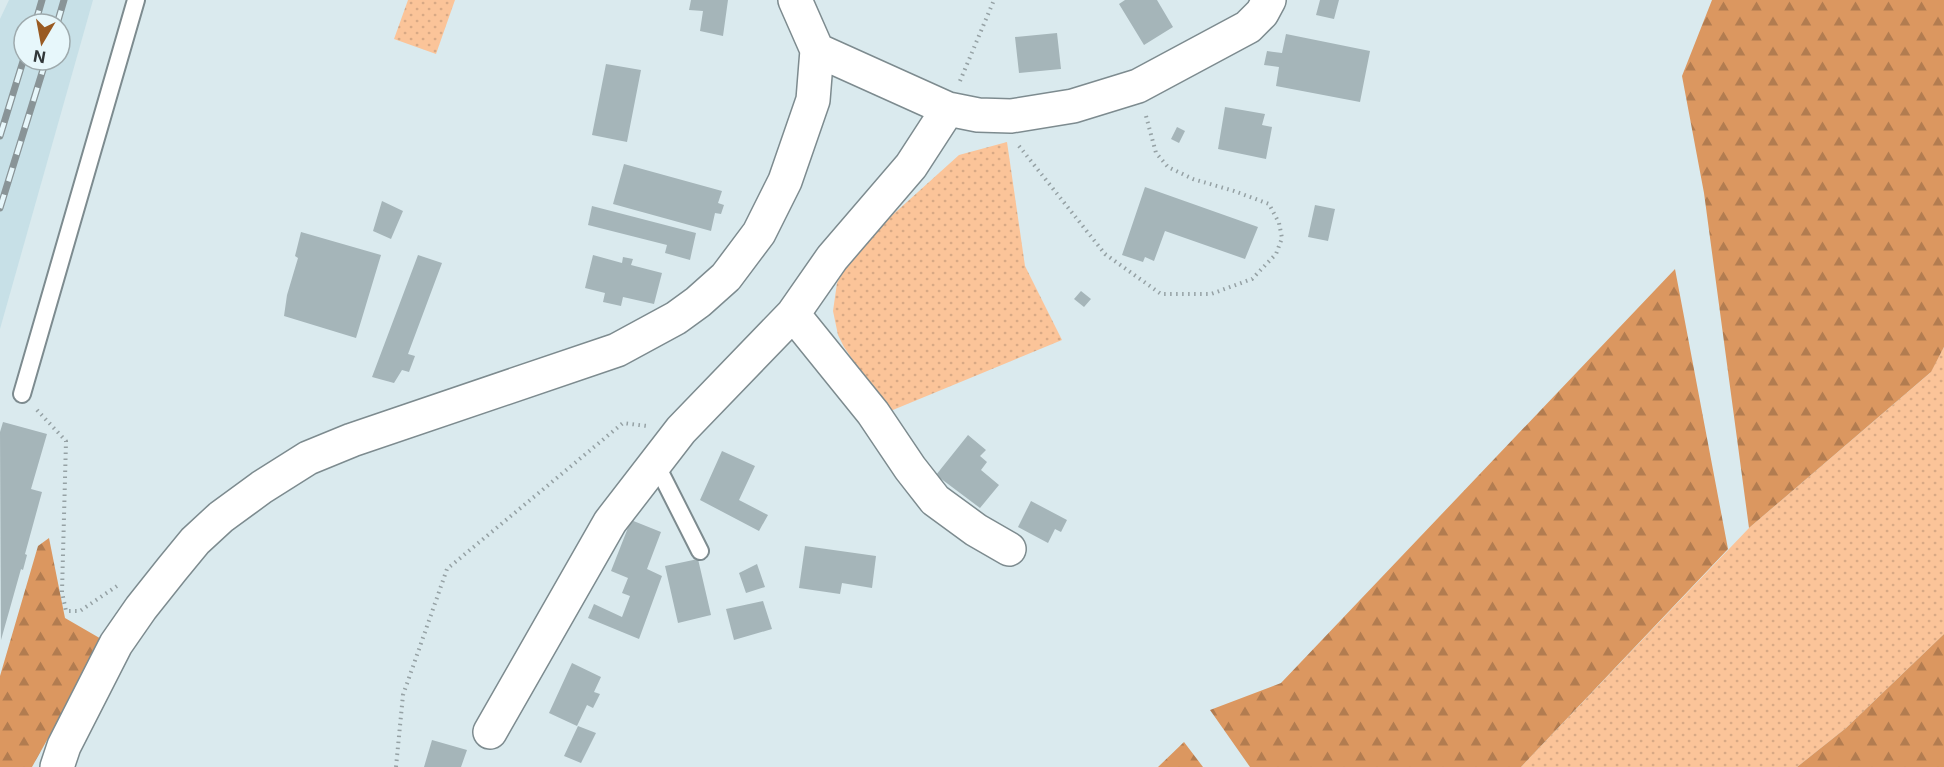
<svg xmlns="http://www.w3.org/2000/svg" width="1944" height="767" font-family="Inter,sans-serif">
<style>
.built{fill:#c7e0e7;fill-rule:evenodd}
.grass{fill:url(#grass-dots)}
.forest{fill:url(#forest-firs)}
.building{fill:#a5b5b9}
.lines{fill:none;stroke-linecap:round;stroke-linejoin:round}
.lane-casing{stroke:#7d8b8f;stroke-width:20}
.street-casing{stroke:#7d8b8f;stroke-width:36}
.path{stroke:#95a1a4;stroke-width:4;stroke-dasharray:1.5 4.5;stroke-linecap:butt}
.lane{stroke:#fff;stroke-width:16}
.street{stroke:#fff;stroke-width:33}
.rail-casing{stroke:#899497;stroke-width:7}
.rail{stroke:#e7f7fb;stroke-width:4.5;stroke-dasharray:14;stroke-linecap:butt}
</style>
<defs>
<pattern id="grass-dots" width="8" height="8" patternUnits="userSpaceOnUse" patternTransform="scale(1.5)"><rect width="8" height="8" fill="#fbc499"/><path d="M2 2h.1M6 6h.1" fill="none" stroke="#d8a985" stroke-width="1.8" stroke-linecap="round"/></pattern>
<pattern id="forest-firs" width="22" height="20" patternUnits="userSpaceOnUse" patternTransform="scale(1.5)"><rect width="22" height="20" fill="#db9760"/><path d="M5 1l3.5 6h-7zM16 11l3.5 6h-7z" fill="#b27c50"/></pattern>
</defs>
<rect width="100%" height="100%" fill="#daeaee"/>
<path class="built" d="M9 0H93L0 329V19ZM24 24H60V60H24Z"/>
<path class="grass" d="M408 0H455L436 54 394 39Z
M1007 142 1025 266 1062 340 888 412 844 347 838 335 833 311 837 283 857 247 959 155Z
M1944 347V634L1846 728 1797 767H1521L1749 528 1930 373Z"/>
<path class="forest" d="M1712 0H1944V347L1931 372 1749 528 1704 193 1682 76Z
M1675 269 1728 549 1521 767H1250L1210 710 1281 683Z
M49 538 65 618 103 640 32 767H0V676L38 546Z
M1944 634V767H1797L1846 728Z
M1184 742 1203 767H1158Z"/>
<path class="building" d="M691 0H728L723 36 700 31 703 11 689 10Z
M1125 0H1157L1173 27 1144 45 1119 4Z
M1320 0H1339L1334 19 1316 15Z
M1057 33 1061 69 1019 73 1015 37Z
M1286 34 1370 51 1360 102 1276 86 1279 67 1264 65 1267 51 1282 53Z
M606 64 641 70 627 142 592 135Z
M1225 107 1265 114 1262 125 1272 127 1266 159 1218 149Z
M1177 127 1185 131 1179 143 1171 139Z
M624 164 722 191 718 203 724 205 721 214 715 213 711 231 613 204Z
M1145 187 1258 227 1245 259 1165 231 1154 261 1145 257 1143 262 1122 255Z
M382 201 403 211 391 239 373 231Z
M1315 205 1335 209 1328 241 1308 237Z
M592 206 696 233 690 260 665 253 667 245 588 225Z
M301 232 381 255 356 338 284 316 287 295 298 258 295 256Z
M418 255 442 263 408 354 415 356 409 372 402 370 394 383 372 377Z
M593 255 622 263 623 257 633 259 631 265 662 273 654 304 623 297 621 306 603 302 605 293 585 288Z
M1081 291 1091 299 1084 307 1074 299Z
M3 422 47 434 31 489 42 492 25 554 27 555 23 570 21 569 1 640 0 432Z
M968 435 986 450 980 456 987 462 981 470 999 485 980 508 936 475Z
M722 451 755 466 739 500 768 515 759 531 700 500Z
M1031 501 1067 520 1061 532 1055 529 1048 543 1018 527Z
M631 520 661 532 647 569 662 576 639 639 588 618 594 604 622 617 630 596 622 593 628 578 611 571Z
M805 546 876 556 872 588 842 583 840 594 799 588Z
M698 559 711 615 678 623 665 566Z
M757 564 765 587 746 593 739 573Z
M763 601 772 629 734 640 726 609Z
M572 663 601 677 594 692 600 694 593 708 587 705 577 726 549 713Z
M578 726 596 733 581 763 564 756Z
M432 740 467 750 461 767H424Z"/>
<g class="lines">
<defs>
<path id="lane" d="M22 394 136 0
M655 462 700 551"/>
<path id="street" d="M795 0 817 50 948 109 978 115 1011 116 1073 106 1138 86 1248 27 1262 13 1269 0
M793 314 873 413 910 468 935 500 976 530 1009 549
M490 732 610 522 681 430 793 314 832 258 911 166 948 109
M57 767 64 746 116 644 141 608 172 569 195 541 221 517 262 487 308 458 352 440 617 350 676 318 698 302 726 277 759 233 785 181 813 100 817 50"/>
</defs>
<use href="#lane" class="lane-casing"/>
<use href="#street" class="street-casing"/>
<path class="path" d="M960 81 994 0
M1019 146 1105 254 1161 294H1211L1252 279 1276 254 1282 238 1279 223 1269 204 1234 191 1193 179 1168 167 1156 153 1146 116
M37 410 66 441 62 592 66 611H80L117 586
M396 767 403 695 447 569 623 423 647 426"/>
<use href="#lane" class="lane"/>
<use href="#street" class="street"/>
<defs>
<path id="rail" d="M35 24 42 0
M57 24 64 0
M0 136 24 58
M0 208 46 60"/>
</defs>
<use href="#rail" class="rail-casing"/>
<use href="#rail" class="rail"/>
</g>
<g transform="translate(42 42) rotate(190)"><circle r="28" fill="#e7f7fb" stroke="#9eaaad" stroke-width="1.5"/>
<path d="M0-4.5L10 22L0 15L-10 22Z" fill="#995a22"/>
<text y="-9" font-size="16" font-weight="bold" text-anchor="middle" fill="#313739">N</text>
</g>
</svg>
